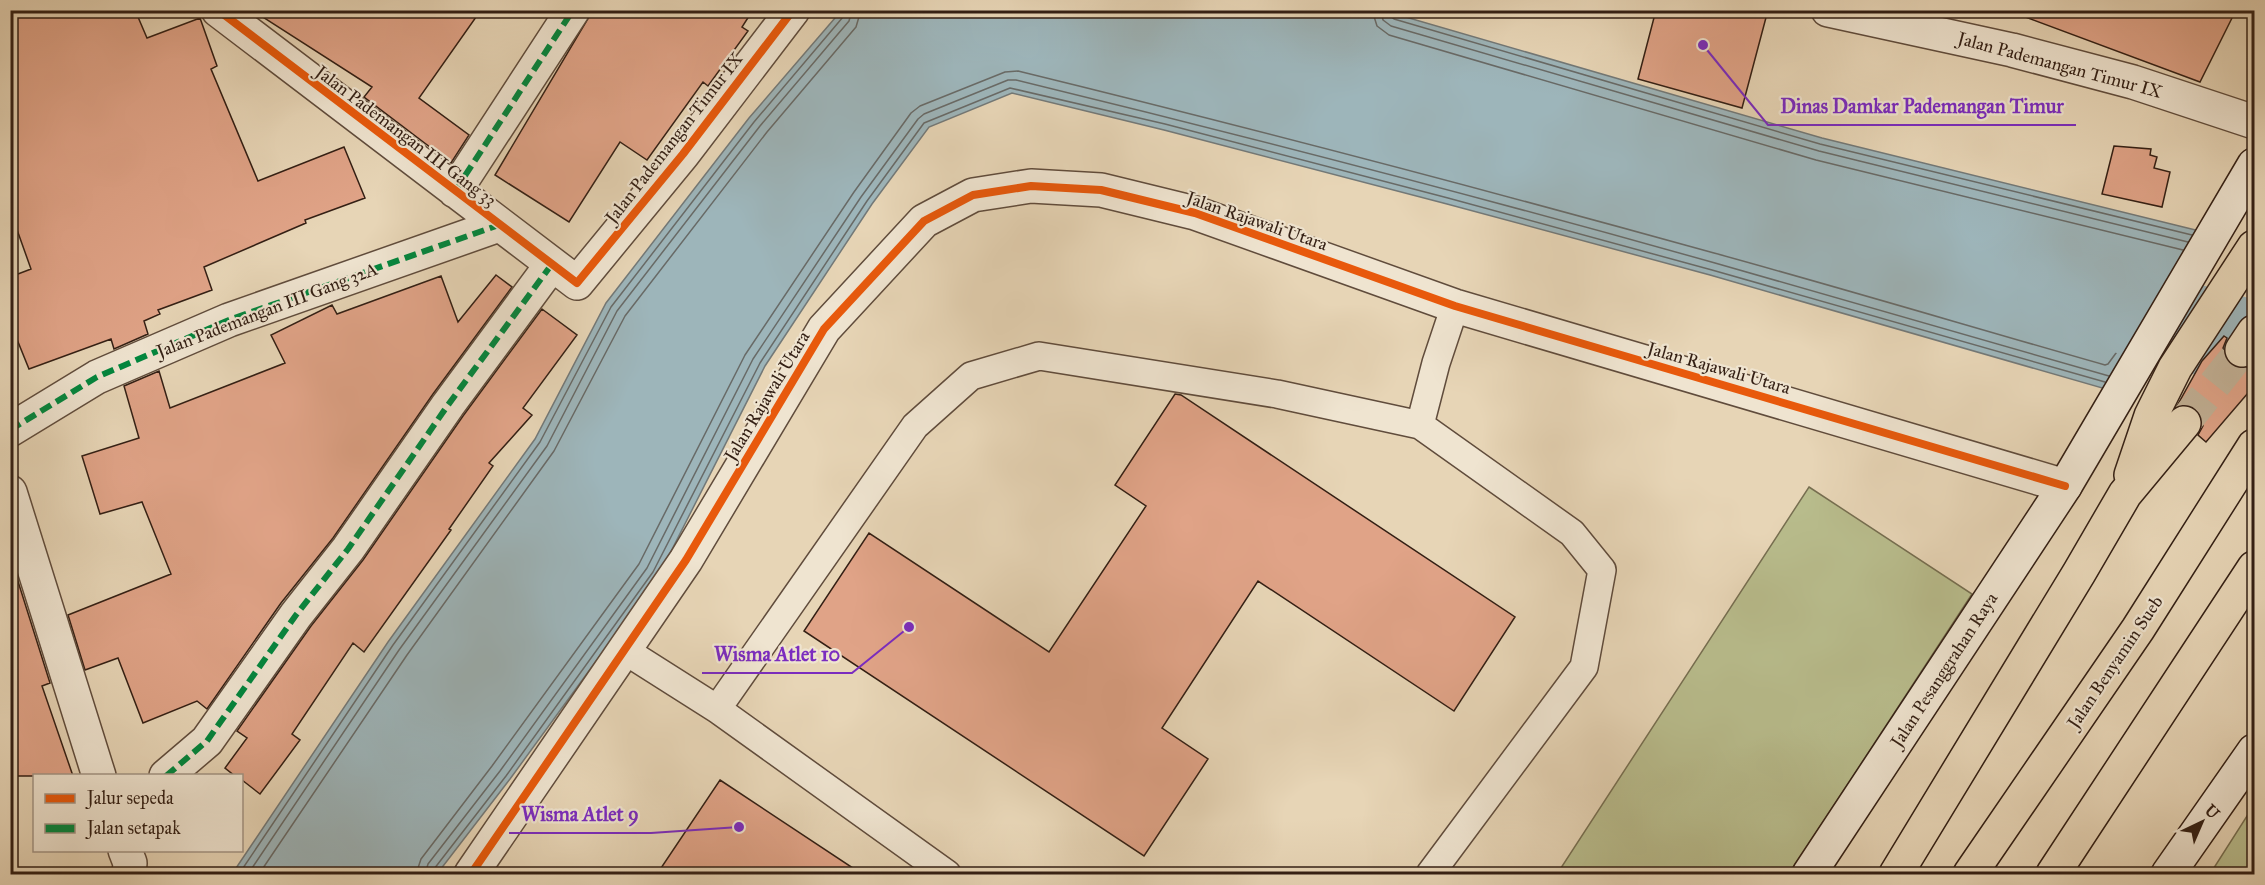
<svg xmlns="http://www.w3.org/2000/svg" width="2265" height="885" font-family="'IM FELL Great Primer',serif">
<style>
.green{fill:#b8bc8c;stroke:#766e50;stroke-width:1.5}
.water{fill:#9db5ba;stroke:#737978;stroke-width:1.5}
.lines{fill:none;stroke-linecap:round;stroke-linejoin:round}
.shore{stroke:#686a67;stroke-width:1.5}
.river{stroke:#9db5ba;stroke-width:88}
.building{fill:#e0a387;stroke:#331f14;stroke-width:1.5}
.motorway-tunnel{stroke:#c3b196;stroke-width:33;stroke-dasharray:33 16;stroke-linecap:butt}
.service-casing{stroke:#604c3c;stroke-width:30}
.minor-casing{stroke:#604c3c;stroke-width:36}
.tertiary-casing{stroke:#604c3c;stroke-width:36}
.secondary-casing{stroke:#331f14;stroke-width:36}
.primary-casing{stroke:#331f14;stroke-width:36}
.motorway-casing{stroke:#331f14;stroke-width:36}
.service{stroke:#efe4d0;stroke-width:27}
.minor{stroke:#efe4d0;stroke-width:33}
.tertiary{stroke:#efe4d0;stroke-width:33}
.secondary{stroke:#efe4d0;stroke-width:33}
.primary{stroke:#e7d5b6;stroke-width:33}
.motorway{stroke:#e7d5b6;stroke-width:33}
.quiet{stroke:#00873e;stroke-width:6;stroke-dasharray:12 6;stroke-linecap:butt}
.cycleway-casing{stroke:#efe4d0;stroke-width:11}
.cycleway{stroke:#e8590c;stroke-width:8}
.labels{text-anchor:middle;stroke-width:4.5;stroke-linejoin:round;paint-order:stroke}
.street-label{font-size:18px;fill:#331f14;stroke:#efe4d0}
.leader{fill:none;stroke:#7b2cbf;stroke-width:2}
.callout-dot{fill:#7b2cbf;stroke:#efe4d0;stroke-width:2}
.callout-label{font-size:20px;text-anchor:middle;font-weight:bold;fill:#7b2cbf;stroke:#efe4d0;stroke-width:4.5;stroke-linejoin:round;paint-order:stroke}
</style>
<rect width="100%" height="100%" fill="#e7d5b6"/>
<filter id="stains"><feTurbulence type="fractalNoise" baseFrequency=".00333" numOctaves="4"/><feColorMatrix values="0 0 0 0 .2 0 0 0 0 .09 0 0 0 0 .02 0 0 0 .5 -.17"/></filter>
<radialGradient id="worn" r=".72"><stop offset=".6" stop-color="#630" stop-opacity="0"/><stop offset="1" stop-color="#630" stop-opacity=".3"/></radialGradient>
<path class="green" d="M1809 487 1972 594 1789 874H1557Z
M2254 805V874H2210Z"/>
<path class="water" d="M841 11H1385L1822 138 2228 238 2116 392 1710 275 1447 204 1164 130 1012 93 929 127 872 204 765 366 659 575 510 779 437 874H232L388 642 535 439 606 303 749 118Z"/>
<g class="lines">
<path class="shore" d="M1372 10 1377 26 1389 35 1816 160 2183 250
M1381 10 1383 20 1391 26 1819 151 2188 242
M1389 10 1390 16 1394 19 1820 144 2192 235
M239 874 393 645 540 442 611 307 754 122 843 17 845 10
M248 874 399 650 547 446 617 311 760 126 849 21 852 10
M259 874 407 655 554 451 625 316 767 132 856 27 861 10
M416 874 421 859 492 766 639 564 745 355 854 192 911 113 920 106 1005 72 1018 71C1251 128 1483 189 1714 253 1845 289 1975 328 2105 365L2108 364 2149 308
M425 874 428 864 500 771 647 568 753 359 861 197 918 119 924 114 1008 80H1016C1250 137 1484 198 1715 263 1847 300 1978 338 2109 376
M433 874 434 869 506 776 653 572 760 363 867 201 924 123 1010 88 1165 124 1448 198 1712 270 2105 382"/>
<path class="river" d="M2061 292 2254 345"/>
</g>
<path class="building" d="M10 10H135L147 38 200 18 217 66 211 69 258 181 344 147 365 198 305 220 306 223 204 267 212 290 158 310 160 314 144 321 148 334 114 349 111 339 29 369 10 322V277L31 269 10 210Z
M252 10H481L419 98 469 135 451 163 364 97 372 87Z
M593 10H753L742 27 748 31 708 86 703 82 647 160 620 142 569 222 495 175Z
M1656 10H1768L1742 108 1638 79Z
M2021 10H2236L2200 82 2020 15Z
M2114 146 2151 149 2150 155 2157 157 2154 168 2170 172 2162 207 2102 194Z
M496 275 512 287 433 394 333 538 281 603 207 709 197 701 143 723 118 658 85 670 68 615 171 574 142 502 100 514 82 456 139 438 124 386 159 371 170 408 285 363 271 335 332 305 337 314 441 276 458 322Z
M542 309 577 335 523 408 532 415 489 463 493 466 449 529 451 530 364 652 353 643 292 734 300 740 260 794 242 780V776H235L225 768 247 738 237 731 311 626 363 560 463 416Z
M2224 336 2227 338 2223 348 2225 358 2231 365 2241 369 2250 367 2254 363V386L2206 442 2198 435 2203 426 2201 416 2196 409 2187 404 2177 406 2202 361Z
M1175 394 1181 395 1515 617 1454 711 1258 581 1162 728 1208 759 1144 856 804 631 869 533 1049 652 1146 506 1115 485Z
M10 556 50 683 42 686 73 776H10Z
M720 780 862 874H657Z"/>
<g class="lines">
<path class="motorway-tunnel" d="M2184 423 2242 350"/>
<defs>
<path id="service" d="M1420 425 1436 363 1455 306
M624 650 717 709 947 874
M717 709 915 426 971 376 1039 356 1277 394 1420 425 1572 533 1602 570 1584 667 1430 874"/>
<path id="minor" d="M218 10 577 283 683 154 793 10
M1828 10 2012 50 2133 82 2254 122
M455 191 573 10
M10 430 97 377 229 320 499 225
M166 776 207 741 296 615 348 549 448 405 552 264"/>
<path id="tertiary" d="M10 492 99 776
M125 850 130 863 129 874
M471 874 686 560 824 329 924 221 973 195 1031 186 1101 190 1195 213 1455 306 2065 486"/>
<path id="secondary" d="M1809 874 2065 486 2254 165
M2168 874 2254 751"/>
<path id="primary" d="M1970 874 2138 629 2254 446
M2053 874 2254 568"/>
<path id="motorway" d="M2242 350 2254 332
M2131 475 2151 416 2175 368 2254 247
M1896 874 2079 573 2125 494 2184 423"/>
</defs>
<use href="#service" class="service-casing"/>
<use href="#minor" class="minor-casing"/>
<use href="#tertiary" class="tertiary-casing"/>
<use href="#secondary" class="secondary-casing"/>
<use href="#primary" class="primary-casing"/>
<use href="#motorway" class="motorway-casing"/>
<use href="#service" class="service"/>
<use href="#minor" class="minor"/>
<use href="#tertiary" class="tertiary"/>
<use href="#secondary" class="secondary"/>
<use href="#primary" class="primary"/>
<use href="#motorway" class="motorway"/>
<path class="quiet" d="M455 191 573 10
M10 430 97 377 229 320 499 225
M166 776 207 741 296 615 348 549 448 405 552 264"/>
<defs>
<path id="cycleway" d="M218 10 577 283 683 154 793 10
M471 874 686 560 824 329 924 221 973 195 1031 186 1101 190 1195 213 1455 306 2065 486"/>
</defs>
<use href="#cycleway" class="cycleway-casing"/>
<use href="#cycleway" class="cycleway"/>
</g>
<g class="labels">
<g class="street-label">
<text transform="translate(2060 65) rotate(15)" y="6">Jalan Pademangan Timur IX</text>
<text transform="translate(406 136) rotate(37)" y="6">Jalan Pademangan III Gang 33</text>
<text transform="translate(674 138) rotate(-52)" y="6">Jalan Pademangan Timur IX</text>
<text transform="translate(1257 221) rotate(19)" y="6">Jalan Rajawali Utara</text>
<text transform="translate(267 310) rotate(-21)" y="6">Jalan Pademangan III Gang 32A</text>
<text transform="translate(1719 368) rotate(16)" y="6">Jalan Rajawali Utara</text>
<text transform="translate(767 396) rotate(-59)" y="6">Jalan Rajawali Utara</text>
<text transform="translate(2115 662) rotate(-56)" y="6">Jalan Benyamin Sueb</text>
<text transform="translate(1944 670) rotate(-57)" y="6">Jalan Pesanggrahan Raya</text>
</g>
</g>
<path class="leader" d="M1703 45L1768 125H2076M909 627L852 673H702M739 827L651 833H509"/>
<g class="callout-dot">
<circle cx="1703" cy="45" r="6"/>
<circle cx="909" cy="627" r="6"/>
<circle cx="739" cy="827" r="6"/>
</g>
<g class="callout-label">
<text x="1922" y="113">Dinas Damkar Pademangan Timur</text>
<text x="777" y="661">Wisma Atlet 10</text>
<text x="580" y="821">Wisma Atlet 9</text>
</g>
<rect width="2265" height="885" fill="none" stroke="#e7d5b6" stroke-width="36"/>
<rect x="12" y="12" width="2241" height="861" fill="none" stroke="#331f14" stroke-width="3"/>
<rect x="18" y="18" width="2229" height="849" fill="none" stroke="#331f14" stroke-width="1.5"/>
<rect x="33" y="774" width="210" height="78" fill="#efe4d0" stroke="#a49585" stroke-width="1.5"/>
<rect x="45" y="794" width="30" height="9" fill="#e8590c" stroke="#a49585" stroke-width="1.5"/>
<text x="87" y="804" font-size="18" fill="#331f14">Jalur sepeda</text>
<rect x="45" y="824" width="30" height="9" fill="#00873e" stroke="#a49585" stroke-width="1.5"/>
<text x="87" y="834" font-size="18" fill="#331f14">Jalan setapak</text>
<g transform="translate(2202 822) rotate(44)" stroke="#efe4d0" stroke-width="4.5" paint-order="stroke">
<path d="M0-4.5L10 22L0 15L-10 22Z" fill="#331f14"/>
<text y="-9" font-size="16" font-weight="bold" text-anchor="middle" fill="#331f14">U</text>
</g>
<rect width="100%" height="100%" filter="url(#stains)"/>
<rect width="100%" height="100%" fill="url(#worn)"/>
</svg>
